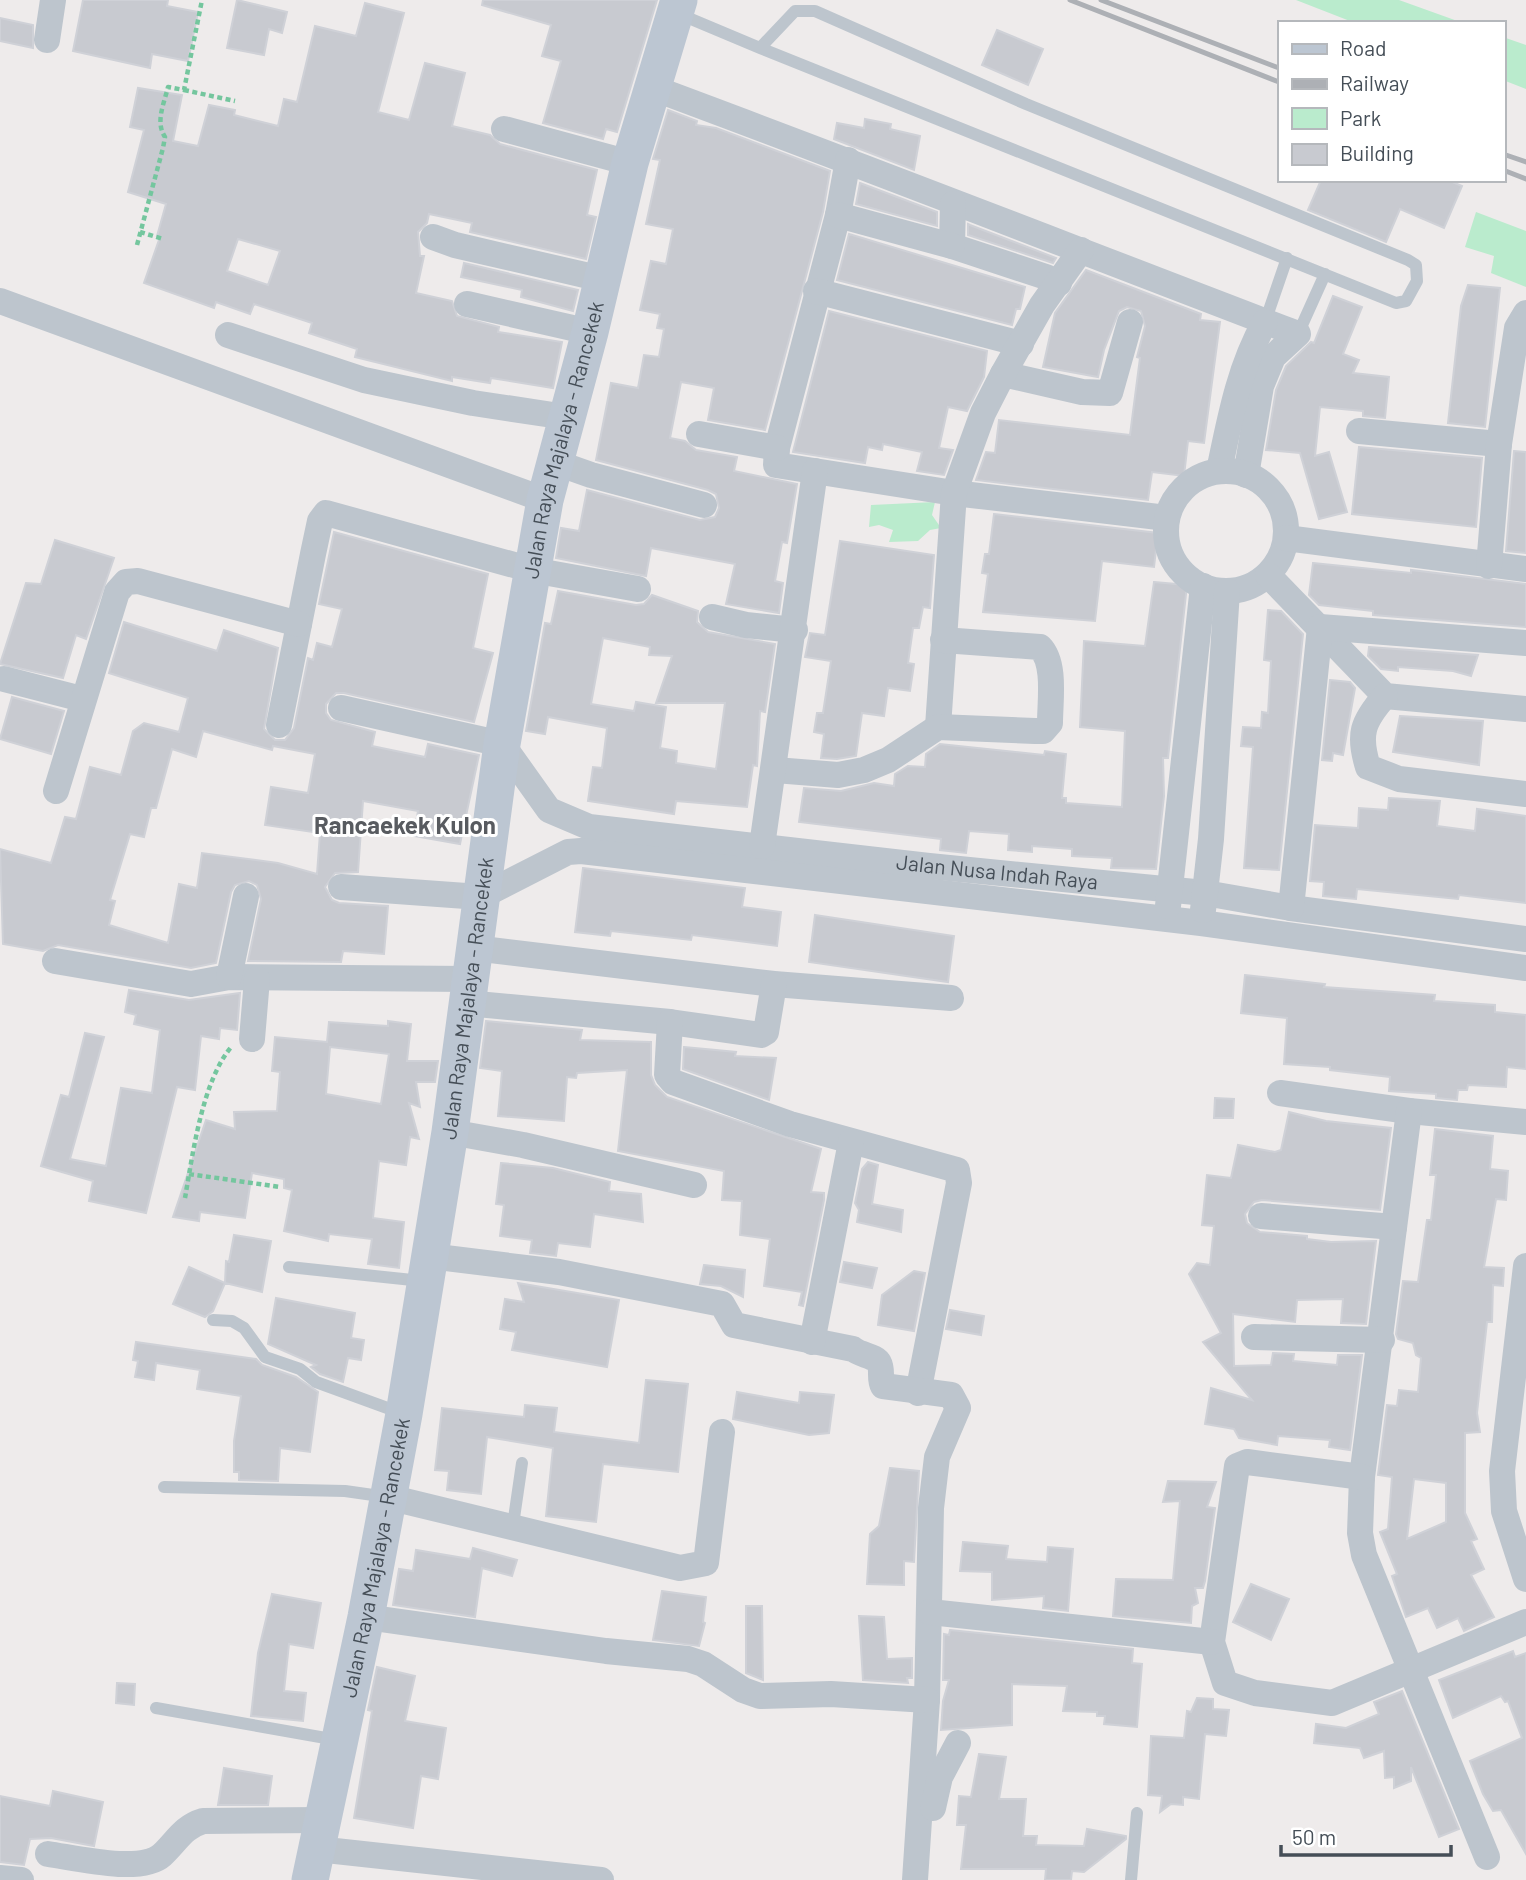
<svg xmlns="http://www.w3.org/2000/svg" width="1526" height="1880" font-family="Barlow,sans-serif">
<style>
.green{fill:#baebcd}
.building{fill:#c8cad0;stroke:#cfd1d7;stroke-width:2;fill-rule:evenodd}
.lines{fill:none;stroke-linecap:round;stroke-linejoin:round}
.path{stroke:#74c69e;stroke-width:4.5;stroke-dasharray:5 3.5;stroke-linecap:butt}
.service{stroke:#bdc5cd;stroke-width:12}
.minor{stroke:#bdc5cd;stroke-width:26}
.secondary{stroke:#bcc6d2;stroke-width:37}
.rail{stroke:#adb0b5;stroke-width:5}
.labels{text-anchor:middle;stroke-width:6;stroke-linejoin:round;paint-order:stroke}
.street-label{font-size:21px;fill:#454e57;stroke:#fff}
.quarter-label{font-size:24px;font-weight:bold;fill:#585b60;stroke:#fff}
</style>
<rect width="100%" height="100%" fill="#eeebeb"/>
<path class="green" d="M1296 0H1399L1463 23H1355Z
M1503 37 1526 45V89L1503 80Z
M1476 212 1526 231V287L1491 273 1494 256 1465 247Z
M935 502 932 515 941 528 930 530 918 541 889 542 893 530 879 525 869 527 871 505Z"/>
<path class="building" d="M83 0H168L167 6 198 12 188 61 152 54 150 68 73 51Z
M237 0 287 12 282 33 269 29 264 55 227 48Z
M483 0H657L617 132 606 129 603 139 543 123 561 61 542 56 551 25 482 5Z
M365 3 404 13 378 112 409 120 425 63 465 73 452 126 490 135 500 144 597 170 587 215 596 217 586 259 470 232 472 223 429 214 427 223 418 232 420 256H424L416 293 452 301 457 316 499 327 498 332 562 342 553 388 491 378 490 383 452 377V381L355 357 357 349 309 333 312 323 254 304 250 314 216 302 214 308 144 283 160 237 157 236 166 204 128 192 144 130 130 127 138 88 182 95 173 141 198 146 209 105 235 110 234 115 278 126 284 99 297 102 315 26 356 36ZM238 239 280 251 268 285 227 271Z
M0 18 33 25V48L0 41Z
M997 30 1043 49 1028 85 982 65Z
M668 110 697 121 696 125 716 128 830 171 823 212 765 430 708 420 714 388 681 382 670 438 685 441 696 450 737 457 734 471 797 484 787 543 782 542 775 581 783 583 779 613 726 604 735 564 651 548 646 576 556 558 561 528 579 531 587 490 700 520 715 517 719 508 716 494 708 490 596 460 611 383 638 388 644 355 659 357 664 329 657 328 660 314 640 310 651 261 666 264 673 229 646 224 660 160 653 159Z
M865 119 891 124 890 129 920 136 914 170 834 139 837 123 864 128Z
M1321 180H1448L1462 186 1444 228 1400 209 1386 242 1308 210Z
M860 183 937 212V226L856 204Z
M968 224 970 225 1056 258 1053 263 968 235Z
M849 234 1025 287 1020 309H1016L1012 325 837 280Z
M464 263 578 290 573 311 521 297 522 290 461 277Z
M1086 270 1201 314 1200 320 1220 322 1204 443 1188 441 1184 476 1152 472 1148 500 976 480 986 452 995 453 999 420 1130 435 1140 358 1137 357 1145 326 1141 311 1127 307 1119 311 1104 350 1098 377 1043 367 1055 313Z
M1468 285 1500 288 1485 427 1448 423 1461 306Z
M1333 296 1362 307 1343 354 1359 360 1353 373 1389 377 1385 418 1363 416V411L1320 407 1315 456 1329 452 1347 512 1319 519 1300 453 1266 450 1276 390 1286 366 1311 342 1314 343Z
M829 311 987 351 984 377 967 411 948 407 939 448 953 450 944 475 917 471 922 452 883 444 882 450 868 447 865 463 793 452Z
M1359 447 1482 458 1476 527 1352 514Z
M1514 451 1526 452V553L1506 551Z
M994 514 1158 533 1154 567 1102 561 1095 621 983 612 988 574 982 573 985 554H989Z
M334 532 488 574 473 648 493 653 474 722 344 693H336L326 704V713L331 720 375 732 372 746 425 757 428 744 479 755 460 844 414 836 418 811 363 801 358 872 335 873 325 887 332 900 339 903 388 906 384 954 343 951 341 962 248 961 261 899 257 885 249 881 235 885 231 892 216 963 191 968 58 945 43 951 3 944 0 849 51 863 65 817 76 819 90 767 121 775 133 731 144 723 179 732 188 698 109 673 124 622 217 651 224 630 278 648 264 729 275 740H285L294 728 308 658 313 660 317 643 332 647 342 609 319 604ZM203 731 272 750 273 746 315 754 308 793 271 787 265 825 320 833 317 874 278 863 202 853 197 888 179 884 168 943 109 925 115 901 110 900 130 834 144 837 151 808H156L172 749 196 757Z
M55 540 114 558 86 639 76 635 63 678 0 664 26 583 41 584Z
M840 541 934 555 930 608 923 607 919 628H913L908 663 914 664 910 691 888 688 884 716 862 713 856 756 837 759 821 758 824 734 814 732 817 713H823L831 661 805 657 810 633 825 635Z
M1313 563 1411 573V570L1526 584V627L1373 615V611L1319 605 1309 595Z
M1154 582 1187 585 1168 758H1163L1164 796 1156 869 1111 868 1112 858 1072 856V849L1032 846V852L1008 850 1009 834 969 831 966 853 940 850 941 839 799 822 804 788 841 791 874 783 894 786 895 774 908 766 925 767 926 754 940 744 1044 755 1045 751 1066 754 1062 798H1066V803L1122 807 1125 731 1080 727 1084 641 1145 646Z
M558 591 636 605 644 604 652 595 698 611 697 622 708 632 775 644 765 712 760 711 757 766 753 765 747 807 676 801 674 814 588 801 593 767 602 768 607 728 548 717 545 734 526 731 545 623 551 624ZM603 638 650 647 649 655 672 656 656 703H725L716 769 676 763 677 751 660 748 666 707 636 702 634 711 591 704Z
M1268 610 1281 611 1303 634 1279 870 1244 868 1253 747 1241 746 1243 727 1261 728 1262 712 1268 713 1271 661 1264 660Z
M1369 647 1478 655 1471 676 1453 671 1398 667V671L1381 669 1368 656Z
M1330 680 1350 682 1355 688 1343 755 1333 753 1332 761 1322 760Z
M12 697 64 711 51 754 0 739Z
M1400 716 1483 721 1479 765 1393 752Z
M1389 798 1440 801 1437 826 1475 831 1477 809 1526 816V903L1459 895 1458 899 1357 889 1356 899 1323 896 1324 882 1310 881 1315 825 1358 828 1359 808 1388 810Z
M583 868 745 888 742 907 781 912 777 946 692 935 691 940 611 931 610 936 575 932Z
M815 915 954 936 948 982 809 962Z
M1245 975 1325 984 1324 987 1435 995 1434 1001 1495 1005V1012L1526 1015V1069L1507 1067 1506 1087 1468 1085 1467 1090H1458L1457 1100 1436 1098V1094L1389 1091 1390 1077 1330 1070V1067L1284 1064 1287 1018 1241 1013Z
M129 990 189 1000 240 993 237 1030 220 1028 219 1039 201 1036 195 1090 177 1087 146 1213 89 1201 93 1181 41 1166 61 1095 69 1097 85 1033 104 1037 70 1159 106 1166 121 1088 152 1093 160 1030 134 1024 136 1015 125 1012Z
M388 1021 411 1024 407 1061H438L435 1082H416L420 1107 409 1103 419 1139 410 1137 406 1165 379 1161 373 1218 404 1222 399 1268 368 1264 372 1239 329 1234 328 1241 284 1231 292 1190 284 1188V1179L252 1173 245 1218 200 1212 199 1221 173 1217 206 1120 235 1129 234 1112 277 1111 280 1072 272 1071 275 1037 327 1042 329 1022 388 1026ZM330 1047 389 1054 381 1104 326 1094Z
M486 1021 582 1030 580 1040 651 1042V1075L655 1085 667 1097 821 1149 811 1192 824 1193V1200L803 1306 799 1305 802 1292 764 1286 770 1239 740 1235 742 1201 722 1200 724 1171 618 1151 627 1070 577 1073 576 1078 567 1077 564 1121 498 1116 502 1071 480 1068Z
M684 1047 736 1052 735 1056 776 1058 769 1100 683 1069Z
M1215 1098 1234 1099 1233 1118H1214Z
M1289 1112 1326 1121 1391 1128 1380 1210 1262 1200 1254 1202 1245 1214 1247 1223 1260 1232 1307 1236V1239L1331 1242 1376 1241 1366 1324 1341 1323 1343 1299 1297 1300 1295 1322 1233 1314 1234 1366 1271 1365 1273 1353 1294 1354 1293 1361 1337 1365 1338 1355H1362L1350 1450 1329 1447 1330 1440 1278 1436 1277 1445 1239 1438 1234 1429 1205 1424 1211 1388 1252 1400 1203 1342 1221 1333 1189 1274 1197 1263 1210 1265 1214 1226 1202 1225 1207 1175 1231 1178 1238 1145 1275 1152 1281 1150Z
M1435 1129 1493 1136 1490 1169 1508 1171 1506 1200 1496 1199 1484 1267 1504 1268 1503 1286 1493 1285 1492 1322H1487L1477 1413 1480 1432 1465 1433V1513L1477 1539 1471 1541 1484 1569 1471 1575 1494 1617 1464 1631 1458 1618 1437 1628 1428 1608 1406 1617 1392 1576 1397 1574 1380 1532 1388 1529 1392 1477 1378 1475 1387 1405 1397 1406 1399 1390 1418 1392 1421 1358 1416 1355 1413 1343 1398 1339 1396 1334 1403 1281 1418 1282 1427 1220H1431L1436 1175H1430ZM1414 1479 1446 1483V1522L1407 1539Z
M868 1162 878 1165 872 1204 903 1210 901 1232 857 1222 859 1210 855 1203 862 1169Z
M501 1163 553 1168 610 1182 609 1191 641 1194 643 1222 594 1214 590 1247 558 1243 556 1256 530 1253 532 1240 500 1236 504 1205 496 1204Z
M234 1235 271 1241 262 1292 225 1283 226 1261 229 1262Z
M844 1262 877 1268 872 1288 840 1282Z
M704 1265 745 1270 743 1297 721 1286 700 1284Z
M189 1267 225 1283 213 1311 205 1317 173 1304Z
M914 1271 925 1273 914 1331 878 1325 882 1295Z
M518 1283 619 1300 607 1367 512 1350 516 1332 500 1329 505 1299 524 1302Z
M276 1298 355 1313 351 1338 364 1340 361 1360 348 1358 343 1382 320 1374 311 1367 316 1365 268 1344Z
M950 1310 984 1316 981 1335 946 1329Z
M136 1342 256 1359 262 1365 296 1377 318 1392 310 1452 280 1448 278 1481 239 1480V1472H234V1441L241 1396 197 1389 200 1370 156 1363 154 1380 135 1377 138 1361 133 1360Z
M646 1380 688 1384 678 1472 603 1464 596 1522 546 1516 553 1448 487 1437 481 1494 447 1490 449 1471 435 1470 442 1408 524 1417 525 1405 557 1408 554 1432 639 1443Z
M737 1392 799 1403 800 1392 834 1395 829 1433 809 1435 733 1419Z
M890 1468 919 1471 914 1562 904 1561V1585L867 1584 870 1534 879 1526Z
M1168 1481 1216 1482 1207 1507 1215 1508 1205 1581 1203 1588H1195L1198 1603 1192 1606 1191 1623 1113 1616 1116 1579 1173 1580 1180 1501 1163 1502Z
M963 1542 1008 1546 1006 1559 1047 1562 1048 1547 1073 1549 1068 1611 1043 1608 1044 1596 992 1600V1572L960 1571Z
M473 1548 517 1560 512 1576 482 1568 475 1617 393 1605 399 1569 413 1571 416 1550 470 1559Z
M1251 1584 1289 1599 1271 1640 1233 1622Z
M662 1591 706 1597 703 1622 705 1623 699 1646 653 1640Z
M272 1594 321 1603 313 1648 289 1644 284 1691 306 1693 303 1721 251 1716 258 1653Z
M746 1606H762L763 1680 746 1673Z
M859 1616 884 1617 887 1659 912 1658V1678H907L908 1683 863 1680Z
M950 1630 1133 1649 1132 1663 1142 1664 1137 1727 1104 1724 1105 1716H1097V1712L1063 1711 1067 1686 1012 1684V1725L941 1730 943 1701 949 1680H943L944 1634 949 1635Z
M1513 1651 1515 1657 1526 1653V1854L1501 1810 1493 1811 1483 1794 1470 1761 1522 1738 1508 1701 1505 1702 1501 1696 1453 1718 1439 1680Z
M377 1667 415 1676 405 1721 446 1728 438 1779 421 1776 413 1828 354 1818 372 1711 368 1710Z
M117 1683 135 1684 134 1705 116 1703Z
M1402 1691 1459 1829 1439 1837 1411 1767V1781L1394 1788V1777L1385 1778 1384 1751 1364 1758 1360 1748 1314 1743 1316 1724 1346 1728 1379 1714 1374 1702Z
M1197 1698 1213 1699V1709L1229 1710 1226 1736 1205 1734 1199 1799 1183 1797V1805L1171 1804 1160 1812 1162 1796 1148 1795 1151 1736 1184 1738 1187 1711 1191 1712Z
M979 1754 1006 1757 999 1799H1026L1023 1836H1037L1036 1845 1084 1846 1087 1829 1126 1836V1839L1084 1872 1072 1871 1071 1880H1045L1046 1869H961L966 1825H957L959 1796 971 1797Z
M224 1768 272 1776 268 1805H218Z
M53 1791 103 1802 94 1846 51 1838 30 1839 24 1865 0 1862V1796L50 1806Z"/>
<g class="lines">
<path class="path" d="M184 90 235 101
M140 232 163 239
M137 245 163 148 165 137C155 122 164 104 168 87L184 90 202 0
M189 1174 280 1187
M185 1198C193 1153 202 1081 232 1046"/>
<path class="service" d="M679 14 760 48 1396 303 1406 301 1417 281 1416 265 1408 260 1026 104 815 11H795L760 48
M1265 322 1287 258
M1298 334 1325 274
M289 1267 422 1281
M213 1320 232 1321 244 1328 265 1357 300 1369 316 1382 401 1413
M164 1487 345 1491 387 1497
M513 1525 522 1463
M156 1708 337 1740
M1131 1880 1137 1813"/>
<g class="minor">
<path d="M47 40 53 0"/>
<path d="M653 88C869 168 1083 252 1298 334L1273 357 1261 386 1246 475"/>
<path d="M504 129 630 163"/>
<path d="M848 160 838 215 777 448 776 465 954 493 1167 518"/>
<path d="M953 204 952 246 1046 277 1059 283"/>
<path d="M838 215 952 246"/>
<path d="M433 237 455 245 602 279"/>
<path d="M816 291 1021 344"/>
<path d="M0 301 545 500"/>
<path d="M467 304 590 332"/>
<path d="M228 335 364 380 473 403 566 417"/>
<path d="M1003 374 1082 392 1110 393 1130 322"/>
<path d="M1359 431 1499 444"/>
<path d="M699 434 777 448"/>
<path d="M557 463 591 475 704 505"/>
<path d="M1219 471C1230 418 1239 368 1265 322"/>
<circle cx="1226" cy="531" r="60"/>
<path d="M1286 538 1526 569"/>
<path d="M1489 566 1499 444 1517 328 1526 313"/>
<path d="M1268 575 1385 696 1526 709"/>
<path d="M712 617 746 625 795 630"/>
<path d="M4 679 82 699"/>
<path d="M1385 696C1362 722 1358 735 1368 767L1399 779 1526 794"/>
<path id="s1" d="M341 708 502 744 549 810 589 827 929 866 1205 893 1291 908 1526 939"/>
<path d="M279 725 313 554 320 521 326 513 532 570 638 589"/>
<path d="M938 727 954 493 983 413 1003 374 1042 305 1081 250"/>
<path d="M775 770 838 775 864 770 888 760 938 727 1035 731H1043L1050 723C1050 701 1056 663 1040 647L943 640"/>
<path d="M56 791 117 592 126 582 138 581 299 624"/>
<path d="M762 846 815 471"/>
<path d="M341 887 480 897 568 852 581 851 1201 923 1526 968"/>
<path d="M1168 906 1203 586"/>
<path d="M1291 908 1320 627 1526 643"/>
<path d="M1203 910 1211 839 1227 591"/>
<path d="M474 948 774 984 951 998"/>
<path d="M55 961 191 984 229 977 469 979"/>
<path d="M229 977 246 896"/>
<path d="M466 1003 670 1022 761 1035 766 1032 774 984"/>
<path d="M670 1022 667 1075 673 1082 790 1124 957 1170 959 1183 918 1393"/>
<path d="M252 1039 257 979"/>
<path d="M1280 1093 1409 1111 1526 1122"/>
<path d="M1409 1111 1362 1477 1360 1533 1364 1555 1487 1857"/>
<path d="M450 1132 523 1145 694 1185"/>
<path d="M1261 1216 1394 1227"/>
<path d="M429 1256 559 1272 722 1304 734 1325 853 1349C860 1355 876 1356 879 1363 883 1370 879 1379 883 1386L951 1395 958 1408 937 1457 931 1508 927 1700 915 1880"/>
<path d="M1526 1266 1502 1471 1504 1511 1526 1579"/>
<path d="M1254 1337 1382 1340"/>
<path d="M812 1342 851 1142"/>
<path d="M1362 1477 1247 1462 1237 1466 1212 1642 1225 1683 1255 1693 1332 1703 1526 1622"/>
<path d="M388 1497 680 1568 706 1563 722 1432"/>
<path d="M930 1612 1212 1642"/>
<path d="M366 1617 606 1651 688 1659 703 1664 743 1690 760 1696 831 1694 927 1700"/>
<path d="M933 1808 940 1777 958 1743"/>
<path d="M317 1849 601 1880"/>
<path d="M48 1854C76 1858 141 1874 162 1855 177 1841 183 1827 203 1821L322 1820"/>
<path d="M0 1878 21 1880"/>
</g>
<path class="secondary" id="s2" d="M310 1880 366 1617 404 1414 450 1132 502 744 545 500 590 332 630 163 679 0"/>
<path class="rail" d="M1070 0 1279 82
M1101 0 1279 68
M1503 154 1526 162
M1503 170 1526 179"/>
</g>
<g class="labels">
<g class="street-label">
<text dy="7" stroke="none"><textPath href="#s2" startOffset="1463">Jalan Raya Majalaya - Rancekek</textPath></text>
<text dy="7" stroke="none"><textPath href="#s1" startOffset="700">Jalan Nusa Indah Raya</textPath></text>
<text dy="7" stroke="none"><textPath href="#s2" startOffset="896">Jalan Raya Majalaya - Rancekek</textPath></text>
<text dy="7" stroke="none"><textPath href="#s2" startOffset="329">Jalan Raya Majalaya - Rancekek</textPath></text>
</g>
<g class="quarter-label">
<text x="405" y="834">Rancaekek Kulon</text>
</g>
</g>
<rect x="1278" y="21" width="228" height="161" fill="#ffffff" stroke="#b5b8bc" stroke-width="2"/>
<rect x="1292" y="44" width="35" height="10" fill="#bcc6d2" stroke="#b5b8bc" stroke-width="2"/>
<text x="1340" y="56" font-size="21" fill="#454e57">Road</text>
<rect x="1292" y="79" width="35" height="10" fill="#adb0b5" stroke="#b5b8bc" stroke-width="2"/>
<text x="1340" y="91" font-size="21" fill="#454e57">Railway</text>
<rect x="1292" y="108" width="35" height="21" fill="#baebcd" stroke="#b5b8bc" stroke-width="2"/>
<text x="1340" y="126" font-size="21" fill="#454e57">Park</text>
<rect x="1292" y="144" width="35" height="21" fill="#c8cad0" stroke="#b5b8bc" stroke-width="2"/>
<text x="1340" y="161" font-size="21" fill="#454e57">Building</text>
<path d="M1281 1845v10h170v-10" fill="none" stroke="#454e57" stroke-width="3.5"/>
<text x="1292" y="1845" font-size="21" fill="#454e57" stroke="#ffffff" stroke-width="5" paint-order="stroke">50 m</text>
</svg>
